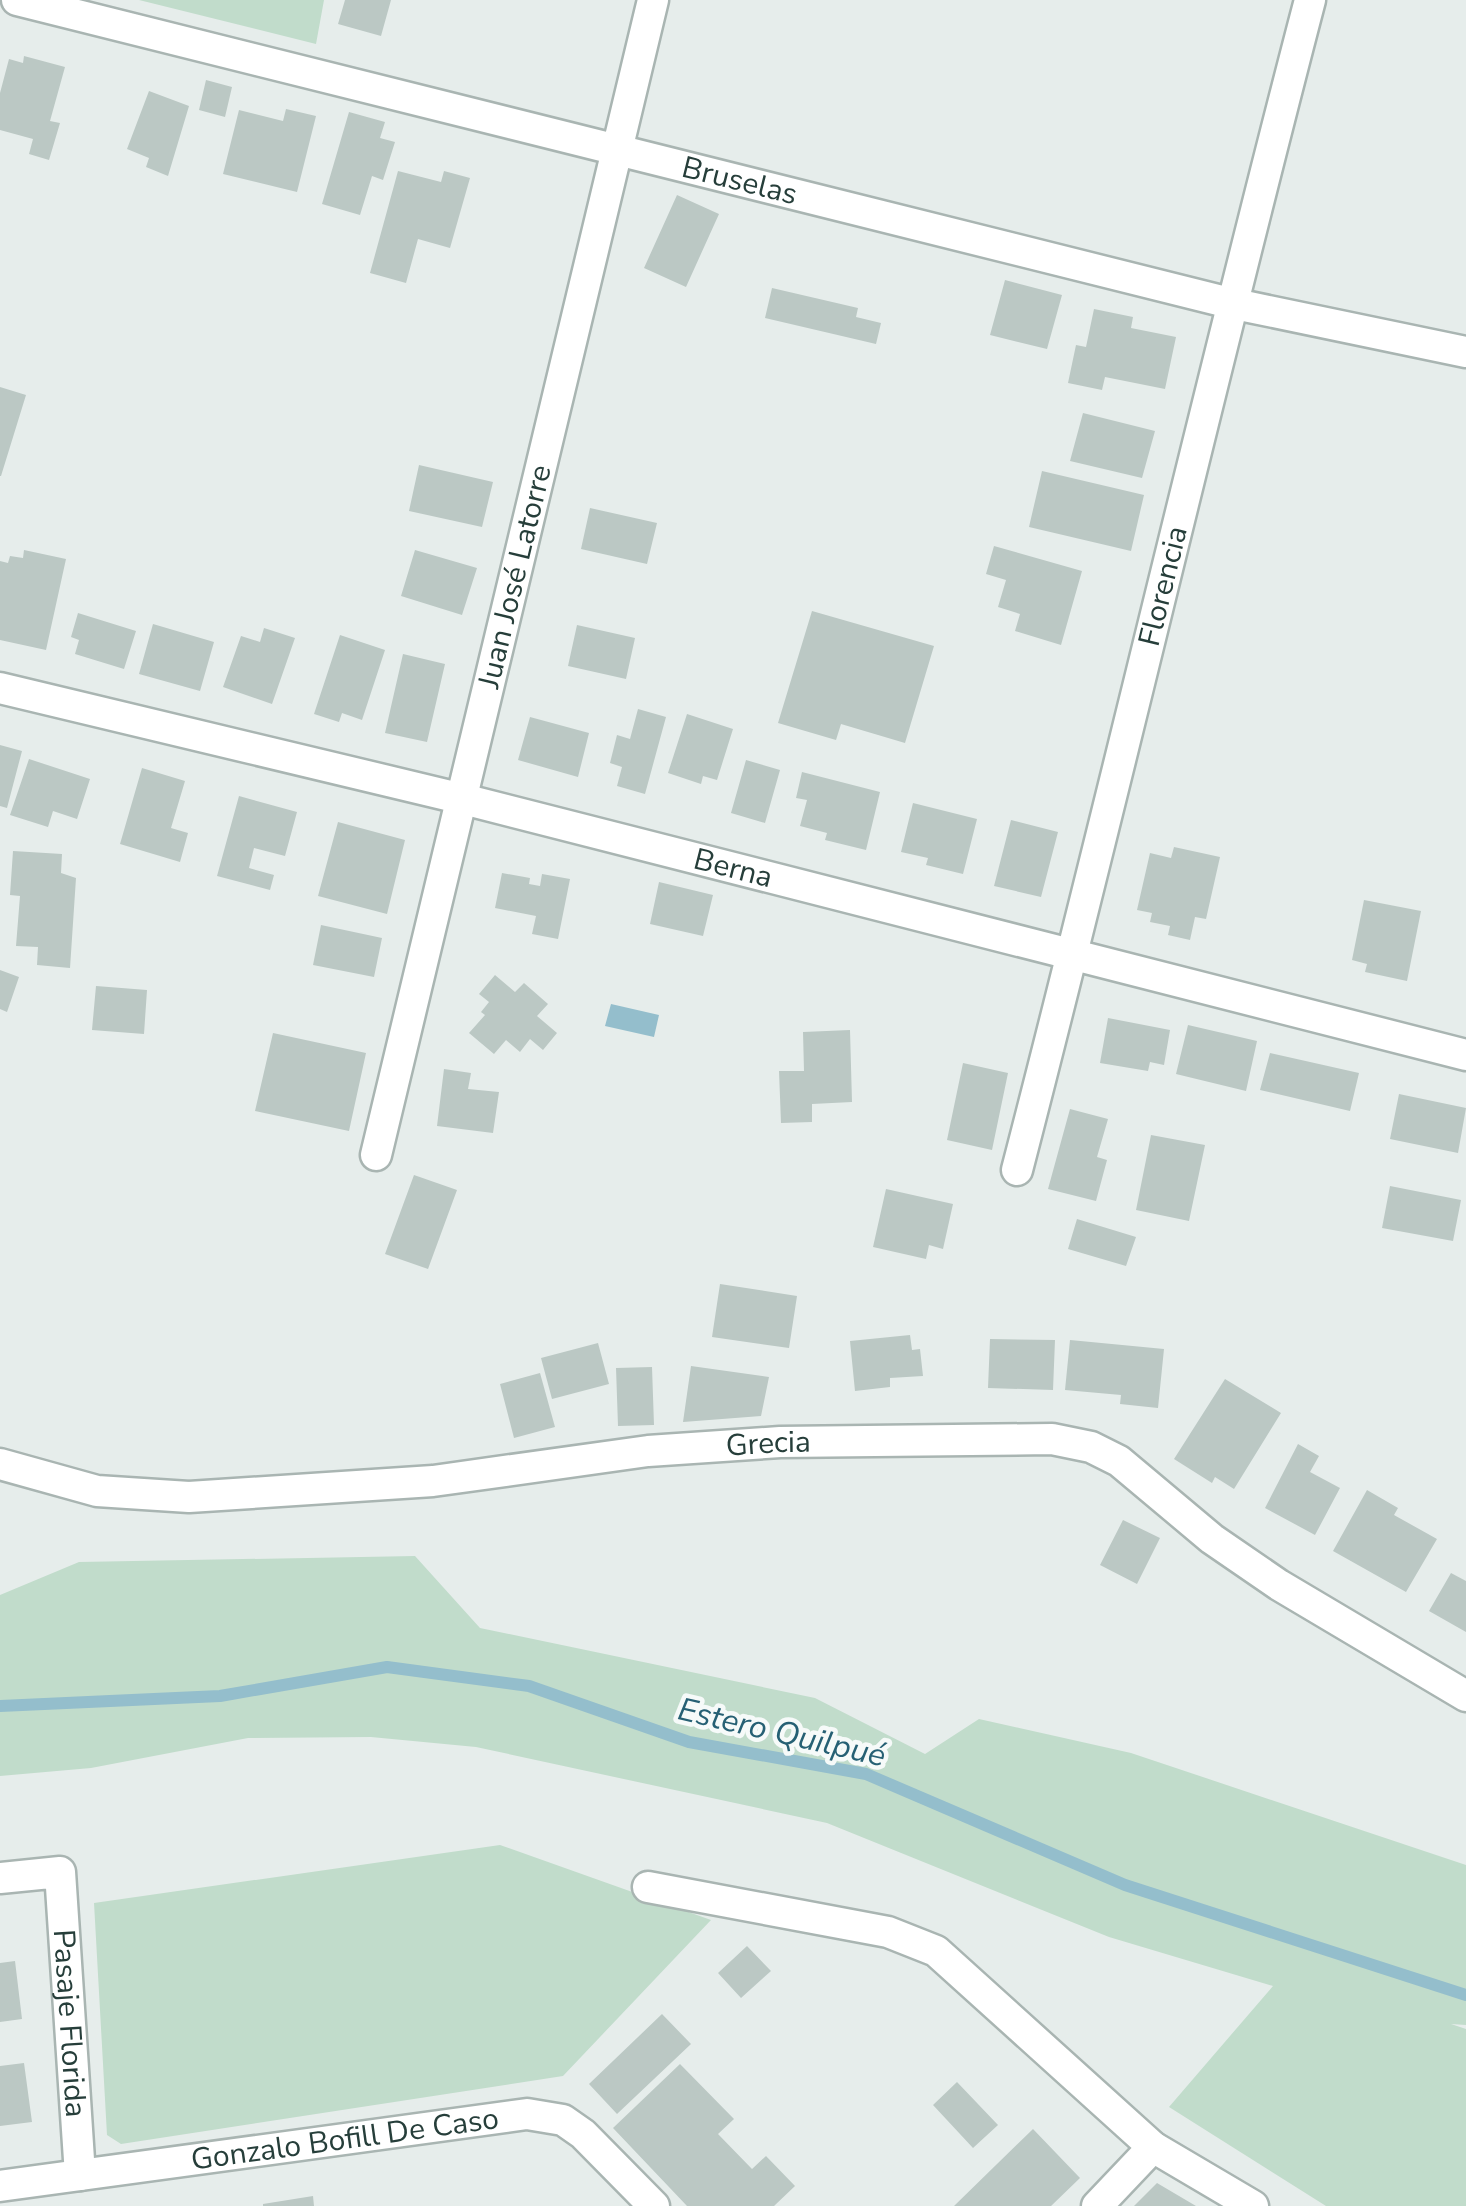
<svg xmlns="http://www.w3.org/2000/svg" width="1466" height="2206" font-family="'Nunito Sans',sans-serif">
<style>
.green{fill:#c1dccb}
.water{fill:#94becc}
.lines{fill:none;stroke-linecap:round;stroke-linejoin:round}
.stream{stroke:#94becc;stroke-width:12}
.building{fill:#bbc8c4}
.minor-casing{stroke:#a9b5b2;stroke-width:35}
.minor{stroke:#fff;stroke-width:30}
.labels{text-anchor:middle;stroke-width:9;stroke-linejoin:round;paint-order:stroke}
.street-label{font-size:30px;fill:#263e3a;stroke:#f6faf9}
.water-label{font-size:32px;font-style:italic;fill:#266074;stroke:#f6faf9}
</style>
<rect width="100%" height="100%" fill="#e6edeb"/>
<path class="green" d="M139 0H324L316 44Z
M415 1556 480 1628 815 1698 925 1754 979 1719 1131 1753 1466 1865V2025L1451 2024 1466 2029V2206H1326L1169 2107 1273 1986 1109 1937 827 1823 476 1747 371 1737 248 1738 91 1768 0 1776V1595L79 1562Z
M500 1845 711 1920 563 2076 121 2144 107 2135 94 1903Z"/>
<path class="water" d="M611 1004 659 1015 654 1037 605 1026Z"/>
<g class="lines">
<path class="stream" d="M0 1706 220 1696 387 1667 529 1686 689 1742 866 1774 1125 1885 1466 1995"/>
</g>
<path class="building" d="M345 0H391L381 36 338 24Z
M24 56 65 67 50 121 60 123 49 160 29 154 33 139 0 130V93L9 59 23 63Z
M206 80 232 87 225 117 199 110Z
M149 91 189 106 168 176 146 167 149 158 127 149Z
M286 109 316 116 297 192 223 174 239 110 283 121Z
M349 112 385 122 380 138 395 142 383 180 372 176 360 215 322 204Z
M398 171 441 182 444 171 470 178 450 248 418 239 406 283 370 273Z
M677 195 719 214 686 287 644 268Z
M1005 280 1062 295 1047 349 990 335Z
M772 288 858 308 856 317 881 323 876 344 765 318Z
M1094 309 1133 317 1131 328 1176 337 1165 389 1105 377 1102 390 1068 383 1076 345 1086 347Z
M0 387 26 395 1 476H0Z
M1083 413 1155 431 1142 478 1070 461Z
M419 465 493 482 482 527 409 511Z
M1042 471 1144 495 1131 551 1029 527Z
M590 508 657 523 647 564 581 549Z
M994 546 1082 571 1061 645 1015 631 1020 614 998 607 1006 580 986 574Z
M24 550 66 559 46 650 0 640V561L8 563 10 556 23 558Z
M415 550 477 568 462 615 401 596Z
M812 611 934 646 905 743 841 724 836 740 778 723Z
M78 613 136 631 124 669 75 654 79 640 71 637Z
M153 624 214 642 200 691 139 674Z
M577 625 635 638 626 679 568 666Z
M264 628 295 638 272 704 223 687 241 636 260 642Z
M340 635 385 650 362 720 342 713 339 722 314 714Z
M403 654 445 664 427 742 385 733Z
M638 709 666 717 645 794 617 786 622 767 610 763 617 735 630 739Z
M687 714 733 729 717 780 703 776 701 784 668 773Z
M530 717 589 733 578 777 518 760Z
M0 745 22 751 7 808 0 806Z
M29 759 90 779 77 819 53 811 48 827 10 815Z
M746 760 780 770 765 823 731 813Z
M142 768 185 781 171 828 188 833 180 862 120 844Z
M802 772 880 792 866 850 825 840 827 833 800 826 807 800 796 798Z
M239 796 297 812 285 856 254 848 249 868 274 875 270 890 217 876Z
M913 803 977 819 963 874 926 865 928 858 901 852Z
M1011 820 1058 832 1041 897 994 886Z
M338 822 405 840 387 914 318 896Z
M1174 847 1220 857 1206 919 1195 917 1190 940 1168 935 1170 926 1150 922 1152 913 1137 910 1150 853 1171 858Z
M13 851 62 854 61 873 76 878 70 968 37 965 38 947 16 946 20 896 10 895Z
M502 873 530 878 529 884 540 886 542 874 570 879 558 939 532 934 536 916 495 908Z
M659 882 713 895 703 936 650 924Z
M1364 900 1421 911 1407 981 1365 972 1367 964 1352 960Z
M321 925 382 938 374 977 313 965Z
M0 970 19 977 7 1012 0 1009Z
M495 975 515 992 524 983 548 1004 537 1016 557 1033 543 1050 530 1039 520 1052 506 1040 494 1054 469 1033 485 1015 481 1012 489 1002 479 994Z
M96 986 147 990 144 1034 92 1030Z
M1108 1018 1170 1030 1164 1065 1150 1062 1148 1071 1100 1063Z
M1188 1025 1257 1041 1246 1091 1176 1074Z
M850 1030 852 1102 812 1104V1122L781 1123 779 1071H804L803 1032Z
M273 1033 366 1053 349 1131 255 1111Z
M1270 1053 1359 1073 1350 1111 1260 1090Z
M963 1063 1008 1073 992 1150 947 1140Z
M444 1069 471 1073 468 1089 499 1092 493 1133 437 1126Z
M1399 1094 1466 1108 1458 1153 1390 1139Z
M1070 1109 1108 1119 1097 1157 1107 1160 1096 1201 1048 1189Z
M1151 1135 1205 1145 1189 1221 1136 1210Z
M414 1175 457 1190 428 1269 385 1254Z
M1390 1186 1461 1200 1453 1241 1382 1228Z
M886 1189 953 1204 943 1249 929 1245 926 1259 873 1247Z
M1077 1219 1136 1237 1126 1266 1068 1249Z
M720 1284 797 1296 789 1348 712 1337Z
M910 1335 912 1350 920 1349 923 1376 890 1378V1387L855 1391 850 1341Z
M990 1339 1055 1340 1053 1390 988 1388Z
M1070 1340 1164 1349 1158 1408 1120 1404 1121 1395 1065 1390Z
M598 1343 609 1384 552 1399 541 1358Z
M691 1366 769 1377 761 1416 683 1422Z
M652 1367 654 1425 618 1426 616 1368Z
M540 1373 555 1427 514 1438 500 1384Z
M1225 1379 1281 1413 1234 1489 1215 1477 1212 1483 1174 1459Z
M1298 1444 1319 1456 1310 1472 1340 1488 1315 1535 1265 1508Z
M1367 1490 1398 1508 1394 1515 1437 1539 1406 1592 1333 1551Z
M1123 1520 1160 1538 1137 1584 1100 1565Z
M1451 1573 1466 1581V1632L1429 1611Z
M747 1946 771 1971 741 1998 718 1973Z
M15 1961 22 2019 0 2022V1963Z
M662 2014 691 2044 617 2114 589 2084Z
M24 2063 32 2122 0 2126V2066Z
M680 2064 734 2119 718 2134 752 2169 766 2156 795 2186 774 2206H687L613 2128Z
M957 2082 998 2125 973 2148 933 2105Z
M1033 2129 1080 2178 1051 2206H954Z
M1157 2183 1196 2206H1134Z
M313 2196 314 2206H263V2204Z"/>
<g class="lines">
<defs>
<g id="minor">
<path id="s1" d="M17 0 1230 303 1466 352"/>
<path id="s2" d="M0 688 463 799 1466 1055"/>
<path id="s3" d="M376 1155 653 0"/>
<path id="s4" d="M1017 1170C1118 781 1208 389 1310 0"/>
<path id="s5" d="M0 1464 97 1491 189 1497 433 1481 648 1451 780 1442 1052 1439 1091 1447 1119 1461 1212 1539 1279 1585 1466 1696"/>
<path id="s6" d="M0 1878 60 1872 80 2175"/>
<path d="M648 1887 888 1932 936 1951 1153 2147 1253 2206"/>
<path id="s7" d="M0 2186 527 2114 563 2120 583 2134 654 2206"/>
<path d="M1097 2206 1153 2147"/>
</g>
</defs>
<use href="#minor" class="minor-casing"/>
<use href="#minor" class="minor"/>
</g>
<g class="labels">
<g class="street-label">
<text dy="10" stroke="none"><textPath href="#s1" startOffset="745">Bruselas</textPath></text>
<text dy="10" stroke="none"><textPath href="#s3" startOffset="595">Juan José Latorre</textPath></text>
<text dy="10" stroke="none"><textPath href="#s4" startOffset="602">Florencia</textPath></text>
<text dy="10" stroke="none"><textPath href="#s2" startOffset="755">Berna</textPath></text>
<text dy="10" stroke="none"><textPath href="#s5" startOffset="775">Grecia</textPath></text>
<text dy="10" stroke="none"><textPath href="#s6" startOffset="212">Pasaje Florida</textPath></text>
<text dy="10" stroke="none"><textPath href="#s7" startOffset="348">Gonzalo Bofill De Caso</textPath></text>
</g>
<g class="water-label">
<text transform="translate(782 1732) rotate(13)" y="11">Estero Quilpué</text>
</g>
</g>
</svg>
